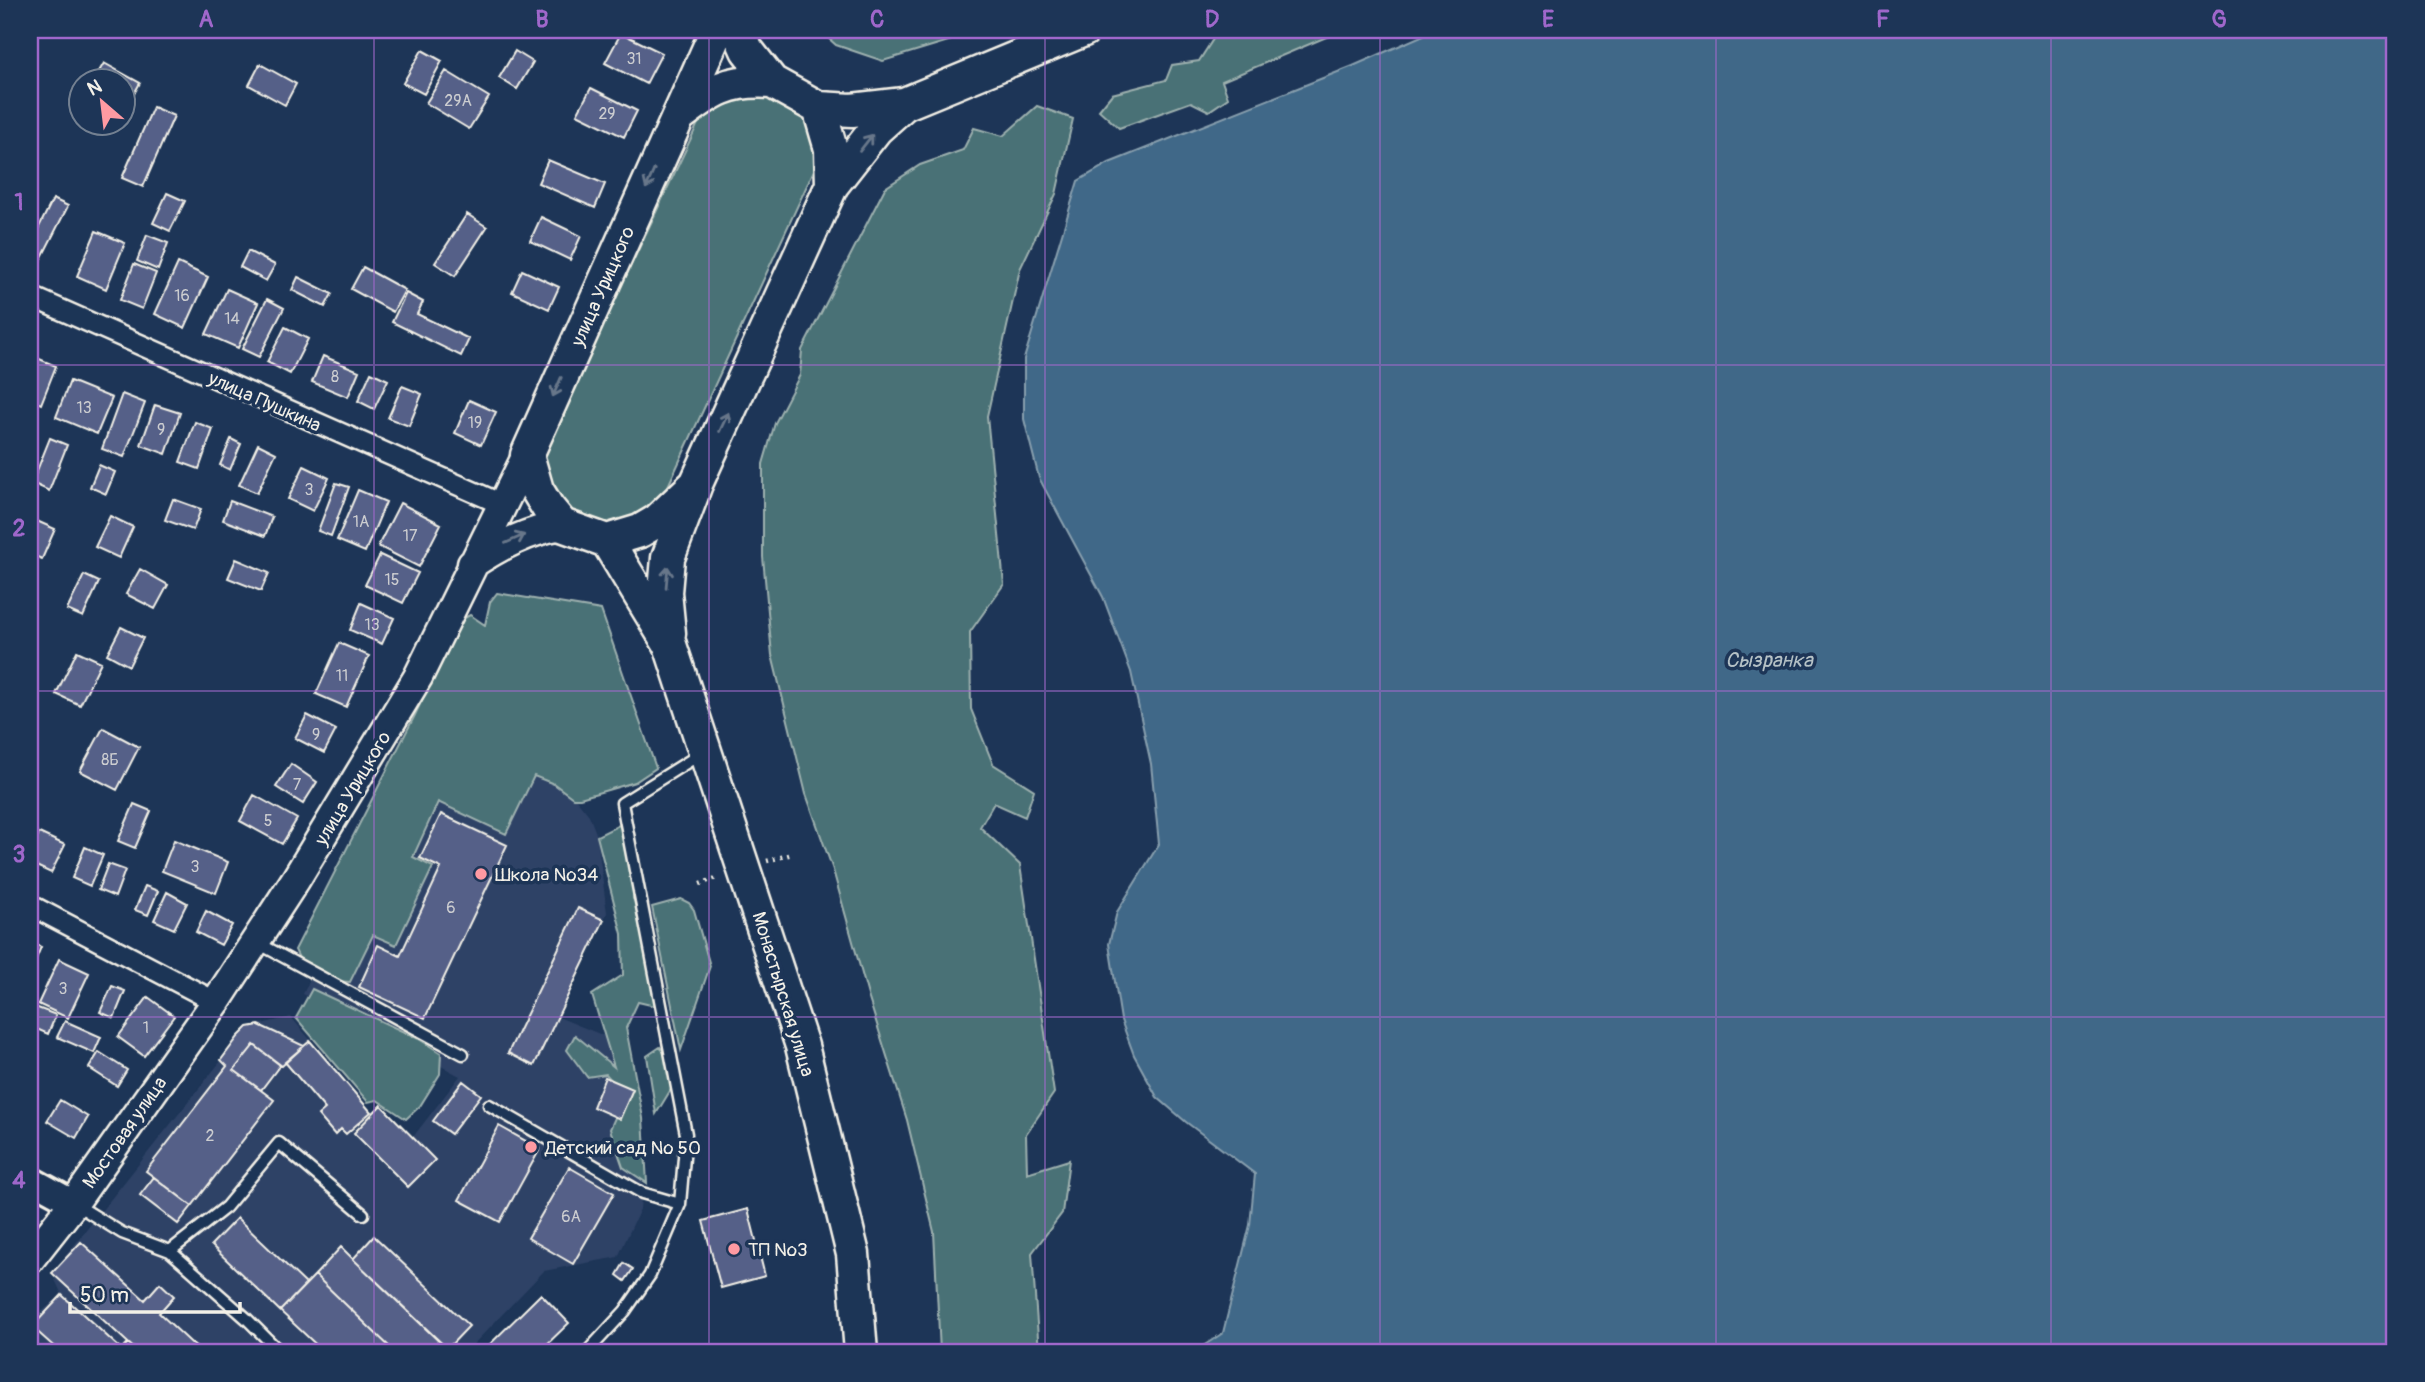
<svg xmlns="http://www.w3.org/2000/svg" width="2425" height="1382" font-family="Pangolin,sans-serif">
<style>
.built{fill:#2e4266}
.green{fill:#487176;stroke:#9eb1af;stroke-width:2}
.water{fill:#406888;stroke:#889fae;stroke-width:2}
.building{fill:#546088;stroke:#f4f1e8;stroke-width:2}
.lines{fill:none;stroke-linecap:round;stroke-linejoin:round}
.service-casing{stroke:#f4f1e8;stroke-width:15}
.minor-casing{stroke:#f4f1e8;stroke-width:24}
.tertiary-casing{stroke:#f4f1e8;stroke-width:30}
.secondary-casing{stroke:#f4f1e8;stroke-width:33}
.primary-casing{stroke:#f4f1e8;stroke-width:37}
.path{stroke:#f4f1e8;stroke-width:4.5;stroke-dasharray:2 5;stroke-linecap:butt}
.service{stroke:#1d3557;stroke-width:10}
.minor{stroke:#1d3557;stroke-width:19}
.tertiary{stroke:#1d3557;stroke-width:24}
.secondary{stroke:#1d3557;stroke-width:28}
.primary{stroke:#1d3557;stroke-width:32}
.oneway{stroke:#68778a}
.grid{fill:none;stroke:#9f67cb;stroke-width:2;stroke-opacity:0.55}
.poi-dot{fill:#ff9aa2;stroke:#1d3557;stroke-width:2.5}
.labels{text-anchor:middle;stroke-width:7;stroke-linejoin:round;paint-order:stroke}
.number-label{font-size:16px;fill:#cccdd0}
.street-label{font-size:19px;fill:#f4f1e8;stroke:#1d3557}
.poi-label{font-size:19px;fill:#f4f1e8;stroke:#1d3557;text-anchor:start}
.water-label{font-size:21px;font-style:italic;fill:#b5c1c6;stroke:#1d3557}
.neatline{fill:none;stroke:#9f67cb;stroke-width:2.5}
.grid-label{font-size:23px;text-anchor:middle;font-weight:bold;fill:#9f67cb}
</style>
<rect width="100%" height="100%" fill="#1d3557"/>
<filter id="ink" filterUnits="userSpaceOnUse"><feTurbulence type="fractalNoise" baseFrequency=".0143" numOctaves="2"/><feDisplacementMap in="SourceGraphic" scale="14" xChannelSelector="R" yChannelSelector="G"/><feConvolveMatrix kernelMatrix="1 2 1 2 8 2 1 2 1" color-interpolation-filters="sRGB"/></filter>
<g filter="url(#ink)">
<path class="built" d="M428 732 549 780 571 793 589 815 597 836 607 913 558 1017 624 1044 643 1173 640 1209 618 1257 544 1271 466 1352H35L30 1345V1321L62 1295 52 1273 248 1027 291 1017 371 1112 381 1105 413 1137 460 1076 303 994Z"/>
<path class="green" d="M825 30H957L960 36 958 38 883 61 836 45 828 38Z
M1230 30H1343L1222 81 1228 98 1209 111 1191 102 1119 128 1099 110 1112 94 1166 80 1172 65 1199 61 1217 33Z
M740 96 772 97 802 115 807 122 817 157 815 168 663 497 636 517 603 526 576 519 556 499 542 454 701 117 704 113Z
M1037 106 1073 119 1056 194 1020 269 987 416 1004 584 970 632 971 709 993 764 1034 790 1025 817 994 803 980 827 1020 865 1054 1093 1026 1134 1027 1173 1069 1160 1062 1213 1032 1253 1039 1352H940L934 1232 907 1120 869 999 833 870 806 794 772 655 763 557V464L775 423 800 375 802 350 885 188 920 165 963 150 974 128 1003 136Z
M497 593 601 610 656 768 635 782 580 798H573L554 784 534 776 506 834 438 802 413 857 433 867 396 945 373 935 350 982 336 981 301 962 295 950 415 715 459 621 470 615 485 625 490 602Z
M621 824 636 854 633 899 649 921 659 1007 638 1002 626 1028 643 1118 647 1183 623 1167 610 1129 625 1095 606 1074 587 1077 567 1050 575 1035 614 1067 592 995 623 975 622 934 597 836Z
M681 899 689 903 694 910 710 966 681 1050 652 907Z
M312 989 419 1039 441 1053 440 1074 420 1106 406 1119 377 1100 368 1102 296 1018Z
M660 1047 669 1058 673 1086 656 1114 647 1056Z"/>
<path class="water" d="M1435 30H2395V1352H1194L1223 1333 1250 1225 1255 1174 1186 1122 1157 1097 1134 1055 1121 1020 1109 944 1117 912 1159 844 1151 764 1131 672 1103 597 1039 478 1024 419V359L1078 181 1109 163 1353 66Z"/>
<path class="building" d="M621 33 662 53 646 84 605 63Z
M422 50 442 61 424 94 403 83Z
M515 51 533 62 517 89 499 78Z
M104 63 140 83 124 112 122 80H94Z
M260 64 296 84 285 105 249 85Z
M446 71 489 97 469 129 426 103Z
M591 88 637 111 624 137 577 114Z
M153 107 174 116 143 187 122 178Z
M548 160 605 184 595 208 538 183Z
M167 193 185 201 170 231 153 223Z
M53 199 68 206 40 261 30 256V245Z
M467 214 487 227 455 276 435 263Z
M541 217 581 236 570 260 530 241Z
M96 231 125 243 106 289 77 276Z
M147 235 168 243 158 270 137 261Z
M248 251 275 265 266 281 240 267Z
M178 263 208 277 185 328 155 314Z
M134 264 156 273 142 309 120 300Z
M363 267 405 290 393 312 351 289Z
M522 270 559 287 549 309 512 292Z
M298 277 332 294 325 307 292 290Z
M227 289 258 303 238 348 206 334Z
M406 293 423 302 417 314 469 339 461 356 392 322Z
M267 299 284 308 259 357 242 349Z
M285 327 308 339 290 374 267 362Z
M30 355 56 366 41 404 30 399Z
M323 356 359 371 348 397 312 382Z
M371 372 388 380 374 409 358 401Z
M70 381 112 398 97 434 56 417Z
M402 386 422 394 409 426 388 418Z
M122 394 145 403 124 457 102 449Z
M469 400 496 412 481 445 455 433Z
M155 405 180 413 166 454 141 445Z
M195 422 213 429 199 469 180 462Z
M50 438 67 445 49 491 32 483Z
M231 439 241 444 230 470 220 465Z
M258 444 276 453 257 493 239 485Z
M99 465 115 472 106 494 90 487Z
M304 466 329 478 313 511 288 499Z
M336 483 349 487 331 536 318 531Z
M358 490 386 502 365 552 337 540Z
M173 499 201 509 193 530 165 520Z
M230 501 272 517 265 536 223 520Z
M400 503 441 524 419 567 378 546Z
M110 516 133 527 119 558 95 547Z
M30 518 55 529 42 559 30 554Z
M380 555 418 573 403 603 365 585Z
M236 559 269 573 261 591 228 578Z
M140 569 168 585 155 609 126 594Z
M84 575 99 582 83 617 67 610Z
M361 603 394 618 382 644 350 630Z
M121 627 143 638 129 666 107 654Z
M339 643 369 656 346 707 316 694Z
M77 651 101 662 80 705 56 694Z
M307 715 336 730 324 753 295 738Z
M103 728 139 747 117 790 80 771Z
M291 764 317 782 303 804 276 787Z
M254 795 297 819 282 844 240 821Z
M134 804 151 811 135 848 118 841Z
M441 814 507 845 425 1018 359 987 378 945 400 956 441 868 420 858Z
M39 833 65 845 51 873 30 863V853Z
M174 840 228 862 216 893 162 871Z
M85 847 103 855 90 886 72 878Z
M108 864 125 870 115 897 98 890Z
M145 886 158 891 148 915 135 910Z
M167 892 187 903 174 929 154 920Z
M578 908 604 920 534 1066 508 1053Z
M206 911 232 925 221 945 196 932Z
M30 942 41 947 30 973Z
M59 959 89 973 68 1018 38 1004Z
M112 986 125 991 114 1018 100 1012Z
M148 997 174 1016 144 1056 118 1037Z
M30 1005 56 1015 48 1034 30 1026Z
M65 1021 101 1037 94 1053 57 1037Z
M259 1025 304 1046 282 1066 254 1045 234 1070 274 1100 192 1206 146 1171 227 1066 221 1060 238 1037 248 1027Z
M310 1041 371 1112 346 1134 341 1129 335 1135 318 1115 325 1109 285 1062Z
M254 1045 280 1065 261 1090 234 1070Z
M99 1052 127 1070 117 1086 89 1068Z
M605 1077 633 1089 620 1119 593 1107Z
M463 1081 481 1095 451 1134 433 1121Z
M60 1100 88 1117 76 1138 47 1121Z
M381 1105 435 1160 408 1187 354 1133Z
M499 1126 540 1149 500 1222 459 1200Z
M569 1167 614 1193 573 1264 528 1238Z
M154 1177 192 1206 178 1224 140 1195Z
M748 1209 765 1276 721 1288 703 1221Z
M237 1218 306 1284 280 1311 211 1245Z
M374 1236 469 1326 447 1349 353 1259Z
M81 1242 145 1300 160 1283 174 1296 159 1313 201 1352H138L52 1273Z
M341 1247 353 1259 451 1352H395L315 1275Z
M624 1263 633 1269 625 1281 617 1275Z
M315 1275 395 1352H324L280 1311Z
M541 1294 569 1323 539 1352H482Z
M62 1295 122 1350 119 1352H60L32 1327Z
M128 1343 138 1352H119Z"/>
<g class="lines">
<defs>
<path id="service" d="M258 943 463 1054
M489 1105 642 1193 680 1204
M77 1205 122 1233 170 1251 246 1318 280 1352
M170 1251 226 1207 279 1143 363 1214
M587 1352 625 1311 650 1275 680 1204 686 1134 622 803 702 753"/>
<path id="minor" d="M30 296 501 504
M30 905 216 1002"/>
<path id="tertiary" d="M30 1179 74 1203"/>
<path id="secondary" d="M472 564C501 545 528 531 562 525
M30 1259 74 1203 216 1002 296 879 418 677 527 455"/>
<path id="primary" d="M738 30 747 50 772 82 819 108 852 110 904 104 1084 30
M819 108 831 149 832 185
M679 116C712 90 729 79 772 82
M696 484 657 521 640 531 607 541 562 525 548 508 537 490 527 455 717 30
M607 541 670 645 802 1046 853 1254 861 1352
M669 633 665 592 668 558 696 484 832 185 876 129 904 104"/>
</defs>
<use href="#service" class="service-casing"/>
<use href="#minor" class="minor-casing"/>
<use href="#tertiary" class="tertiary-casing"/>
<use href="#secondary" class="secondary-casing"/>
<use href="#primary" class="primary-casing"/>
<path class="path" d="M767 861 792 854
M700 884 719 877"/>
<use href="#service" class="service"/>
<use href="#minor" class="minor"/>
<use href="#tertiary" class="tertiary"/>
<use href="#secondary" class="secondary"/>
<use href="#primary" class="primary"/>
</g>
<defs><path id="oneway-shaft" d="M-6 0H5M1.5-3L5.5 0L1.5 3" fill="none" stroke-width="1.6" stroke-linecap="round" stroke-linejoin="round" transform="scale(1.75)"/></defs>
<g class="oneway">
<use href="#oneway-shaft" transform="translate(866 143) rotate(-52)"/>
<use href="#oneway-shaft" transform="translate(650 179) rotate(114)"/>
<use href="#oneway-shaft" transform="translate(557 387) rotate(114)"/>
<use href="#oneway-shaft" transform="translate(724 422) rotate(-65)"/>
<use href="#oneway-shaft" transform="translate(515 539) rotate(-24)"/>
<use href="#oneway-shaft" transform="translate(667 577) rotate(-85)"/>
</g>
</g>
<path class="grid" d="M374 30V1352M709 30V1352M1045 30V1352M1380 30V1352M1716 30V1352M2051 30V1352M30 365H2395M30 691H2395M30 1017H2395"/>
<g class="poi-dot">
<circle cx="481" cy="874" r="7"/>
<circle cx="531" cy="1147" r="7"/>
<circle cx="734" cy="1249" r="7"/>
</g>
<g class="labels">
<g class="number-label">
<text x="634" y="64">31</text>
<text x="458" y="106">29А</text>
<text x="607" y="119">29</text>
<text x="182" y="301">16</text>
<text x="232" y="324">14</text>
<text x="335" y="382">8</text>
<text x="84" y="413">13</text>
<text x="475" y="428">19</text>
<text x="161" y="435">9</text>
<text x="309" y="495">3</text>
<text x="361" y="527">1А</text>
<text x="410" y="541">17</text>
<text x="392" y="585">15</text>
<text x="372" y="630">13</text>
<text x="342" y="681">11</text>
<text x="316" y="740">9</text>
<text x="110" y="765">8Б</text>
<text x="297" y="790">7</text>
<text x="268" y="826">5</text>
<text x="195" y="872">3</text>
<text x="451" y="913">6</text>
<text x="63" y="994">3</text>
<text x="146" y="1033">1</text>
<text x="210" y="1141">2</text>
<text x="571" y="1222">6А</text>
</g>
<g class="street-label">
<text transform="translate(602 286) rotate(-66)" y="7">улица Урицкого</text>
<text transform="translate(265 401) rotate(24)" y="7">улица Пушкина</text>
<text transform="translate(352 788) rotate(-59)" y="7">улица Урицкого</text>
<text transform="translate(784 994) rotate(73)" y="7">Монастырская улица</text>
<text transform="translate(124 1132) rotate(-55)" y="7">Мостовая улица</text>
</g>
<g class="poi-label">
<text x="495" y="881">Школа №34</text>
<text x="545" y="1154">Детский сад № 50</text>
<text x="748" y="1256">ТП №3</text>
</g>
<g class="water-label">
<text x="1769" y="667">Сызранка</text>
</g>
</g>
<rect width="2425" height="1382" fill="none" stroke="#1d3557" stroke-width="77"/>
<g transform="translate(102 102) rotate(332)"><circle r="33" fill="#1d3557" stroke="#738091" stroke-width="2"/>
<path d="M0-5L12 26L0 18L-12 26Z" fill="#ff9aa2"/>
<text y="-10" font-size="19" font-weight="bold" text-anchor="middle" fill="#f4f1e8">N</text>
</g>
<path d="M70 1302v10h170v-10" fill="none" stroke="#f4f1e8" stroke-width="3.5"/>
<text x="80" y="1302" font-size="21" fill="#f4f1e8" stroke="#1d3557" stroke-width="5" paint-order="stroke">50 m</text>
<rect x="38" y="38" width="2348" height="1306" class="neatline"/>
<g class="grid-label">
<text x="206" y="27">A</text>
<text x="542" y="27">B</text>
<text x="877" y="27">C</text>
<text x="1212" y="27">D</text>
<text x="1548" y="27">E</text>
<text x="1883" y="27">F</text>
<text x="2219" y="27">G</text>
<text x="19" y="210">1</text>
<text x="19" y="536">2</text>
<text x="19" y="862">3</text>
<text x="19" y="1188">4</text>
</g>
</svg>
